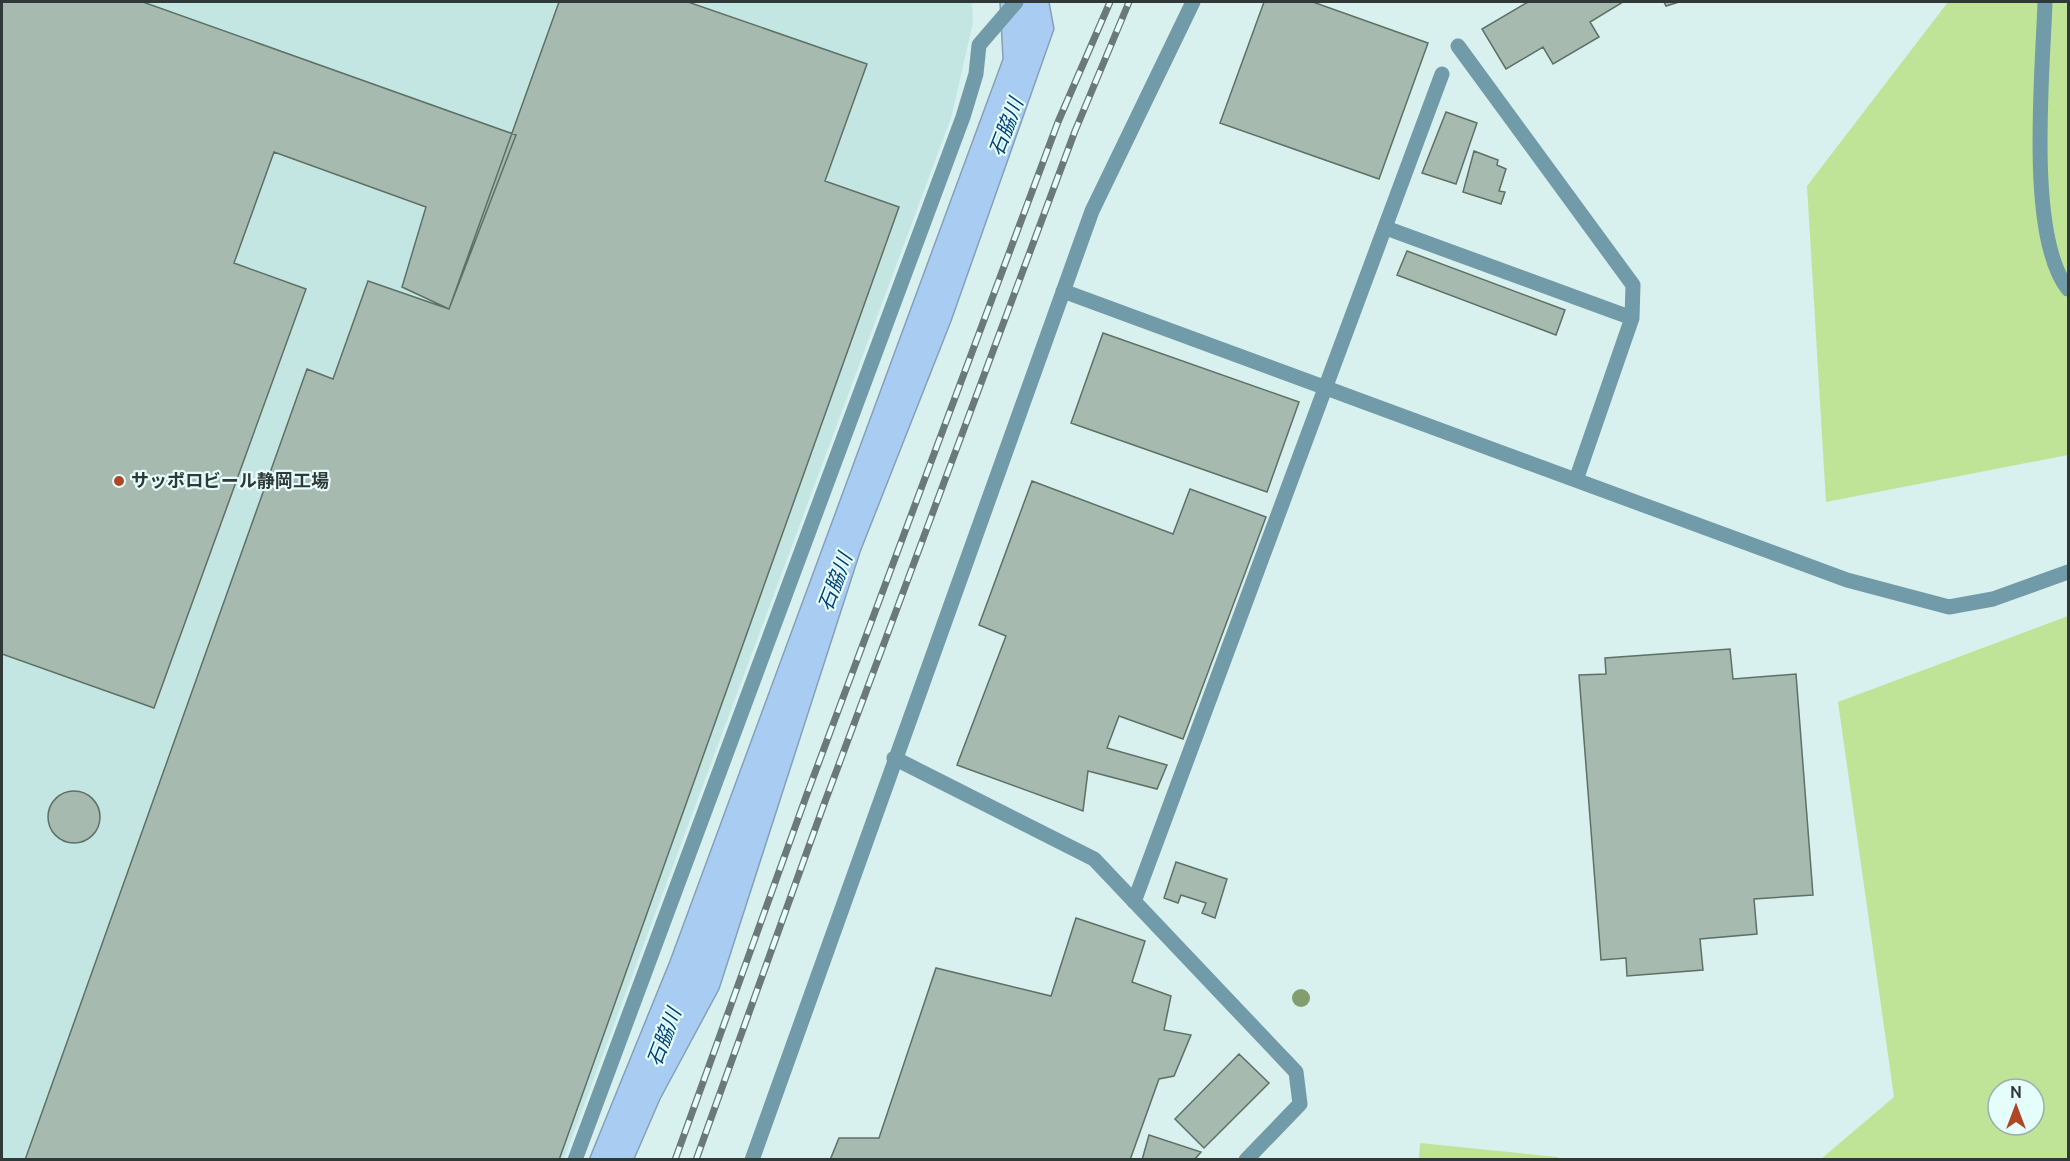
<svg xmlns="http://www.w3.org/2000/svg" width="2070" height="1161" font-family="Ubuntu,'Noto Sans JP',sans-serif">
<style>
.built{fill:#c4e6e3}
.green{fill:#bfe497;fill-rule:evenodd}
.water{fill:#a9ccf2;stroke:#84a0ba;stroke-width:1.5}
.building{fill:#a7baaf;stroke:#5f7066;stroke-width:1.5}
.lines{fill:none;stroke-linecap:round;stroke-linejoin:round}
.minor{stroke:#729ba9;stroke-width:15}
.rail-casing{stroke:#6b7a79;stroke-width:7}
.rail{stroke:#e5fdfb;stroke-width:4.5;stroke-dasharray:14;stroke-linecap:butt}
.tree{fill:#829e6e}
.poi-dot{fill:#ae4725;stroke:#e5fdfb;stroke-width:2}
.labels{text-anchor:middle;stroke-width:4.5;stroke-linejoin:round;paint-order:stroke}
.poi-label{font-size:18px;font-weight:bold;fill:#2f3938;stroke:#e5fdfb;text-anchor:start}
.water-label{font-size:20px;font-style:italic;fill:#00437a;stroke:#e5fdfb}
</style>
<rect width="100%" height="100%" fill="#d8f0ee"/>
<path class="built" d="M2 2H972L973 23 951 118 564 1159 2 1160Z"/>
<path class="green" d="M1948 2H2068V455L1826 502 1807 186Z
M2068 616V1159H1821L1894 1097 1838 702ZM1998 1089H2034V1125H1998Z
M1420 1143 1557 1157 1560 1159H1419Z"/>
<path class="water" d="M1000 2H1049L1054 29 951 321 860 552 719 989 660 1099 634 1159 589 1160 670 961 1003 59Z"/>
<path class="building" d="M2 2H143L516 135 449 309 402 287 426 207 274 152 234 263 306 289 154 708 2 654Z
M559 2H688L867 64 825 181 899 207 559 1160H25L307 369 333 379 368 281 449 309Z
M1264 2H1313L1428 43 1379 179 1220 123Z
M1528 2H1623L1590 22 1599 37 1553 64 1543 47 1506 69 1482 29Z
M1664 2H1679L1666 6Z
M1446 112 1477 123 1456 184 1422 173Z
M1474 151 1498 160 1497 165 1506 169 1499 191 1505 192 1501 204 1463 192Z
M1407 251 1565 310 1556 335 1397 275Z
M1103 333 1299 402 1267 492 1071 423Z
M1032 481 1173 534 1190 489 1266 517 1183 739 1119 716 1107 748 1167 765 1157 789 1088 771 1083 811 957 765 1006 636 979 625Z
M1730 649 1733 679 1796 674 1813 895 1754 899 1757 934 1700 939 1703 970 1627 976 1626 958 1601 960 1579 675 1606 674 1605 658Z
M48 817a26 26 0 1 1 52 0a26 26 0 1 1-52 0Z
M1176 862 1227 879 1215 918 1202 913 1206 903 1181 895 1178 903 1164 898Z
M1076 918 1145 941 1132 982 1171 996 1164 1030 1191 1035 1174 1076 1159 1079 1130 1160H830L839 1138H879L936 968 1051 996Z
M1239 1054 1269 1083 1204 1148 1175 1119Z
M1149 1135 1201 1152 1194 1160H1142Z"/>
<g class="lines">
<path class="minor" d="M2045 2C2043 70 2026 236 2068 289
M1458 46 1633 285 1632 318 1576 480
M1386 228 1632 318
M1063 291 1847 580 1949 607 1993 599 2068 572
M894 758 1094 859 1296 1072 1300 1104 1246 1160
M1134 902 1442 74
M575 1160 963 117 976 74 979 45 1016 2
M752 1160 1092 211 1193 2"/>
<defs>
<path id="rail" d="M675 1160 807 794 1058 122 1110 2
M696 1160 823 807 1075 131 1129 2"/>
</defs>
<use href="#rail" class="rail-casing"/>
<use href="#rail" class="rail"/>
</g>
<circle class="tree" cx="1301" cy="998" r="9"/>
<circle class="poi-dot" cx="119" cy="481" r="6"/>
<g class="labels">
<g class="poi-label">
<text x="131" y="487">サッポロビール静岡工場</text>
</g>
<g class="water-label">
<text transform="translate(1006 127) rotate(-69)" y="7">石脇川</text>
<text transform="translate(835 582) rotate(-69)" y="7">石脇川</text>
<text transform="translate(664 1037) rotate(-69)" y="7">石脇川</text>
</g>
</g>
<rect width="2070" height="1161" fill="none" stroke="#2f3938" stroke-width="6"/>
<g transform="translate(2016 1107)"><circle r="28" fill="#e5fdfb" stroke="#9cafad" stroke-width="1.5"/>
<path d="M0-4.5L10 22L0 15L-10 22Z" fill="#ae4725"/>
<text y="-9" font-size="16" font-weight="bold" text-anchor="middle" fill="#2f3938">N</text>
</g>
</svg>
